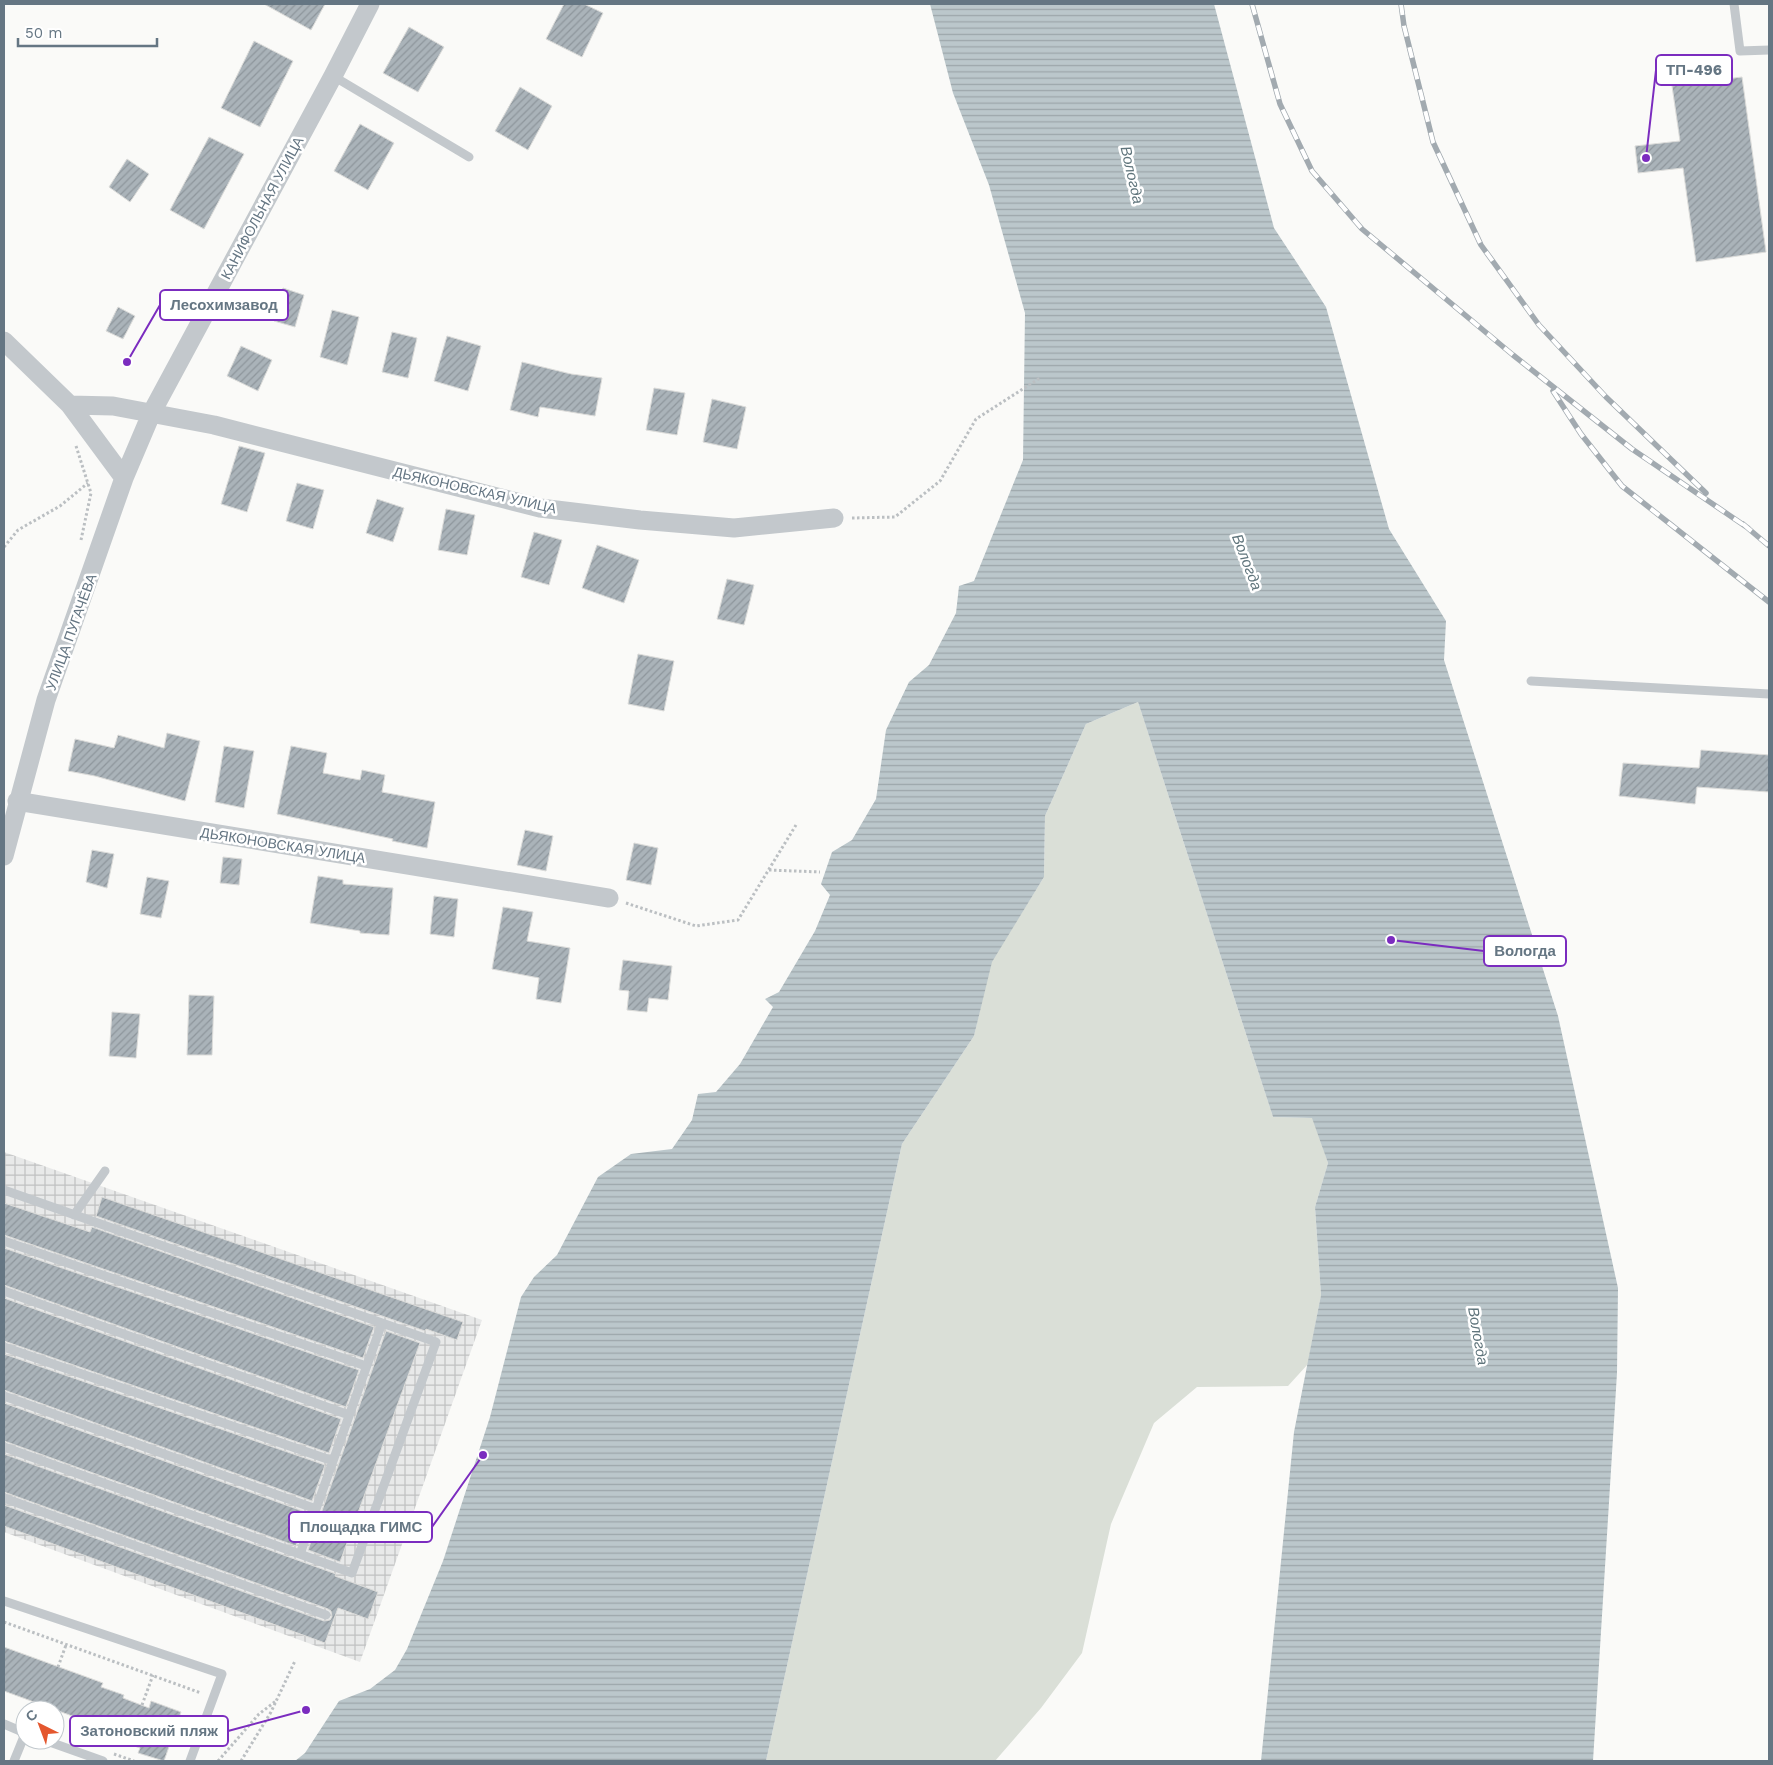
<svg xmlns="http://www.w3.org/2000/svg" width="1773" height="1765" font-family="'Work Sans',sans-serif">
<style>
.industrial{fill:url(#industrial-grid)}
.grass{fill:#dadfd7}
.water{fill:url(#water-rules)}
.building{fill:url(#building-hatch);stroke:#dcdcda}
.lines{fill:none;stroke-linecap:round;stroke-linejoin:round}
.path{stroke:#bbbfc2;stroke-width:3;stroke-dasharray:2.5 2.5;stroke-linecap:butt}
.lane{stroke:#c3c8cc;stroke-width:9}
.street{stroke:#c3c8cc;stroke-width:19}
.rail-casing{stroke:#a2aab0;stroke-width:5.5}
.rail{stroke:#fff;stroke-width:4;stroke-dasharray:11;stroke-linecap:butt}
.labels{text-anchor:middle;stroke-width:5;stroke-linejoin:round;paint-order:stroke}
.street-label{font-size:14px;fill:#657683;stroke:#fff}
.water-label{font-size:15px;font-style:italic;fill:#60757c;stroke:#fff}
.leader{fill:none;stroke:#7b2cbf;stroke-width:2}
.callout-dot{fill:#7b2cbf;stroke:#fff;stroke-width:2}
.callout{fill:#fff;stroke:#7b2cbf;stroke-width:2}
.callout-label{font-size:15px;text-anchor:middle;font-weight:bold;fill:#657683}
</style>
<defs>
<pattern id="industrial-grid" width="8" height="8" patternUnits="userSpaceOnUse" patternTransform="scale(1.25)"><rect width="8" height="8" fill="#e8e9e9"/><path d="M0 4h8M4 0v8" fill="none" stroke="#c0c1c2"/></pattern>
<pattern id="water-rules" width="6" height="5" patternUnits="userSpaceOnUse" patternTransform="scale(1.25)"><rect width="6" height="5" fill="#bbc7cb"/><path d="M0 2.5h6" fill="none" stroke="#9ca6aa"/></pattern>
<pattern id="building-hatch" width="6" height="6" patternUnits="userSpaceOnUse" patternTransform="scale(1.25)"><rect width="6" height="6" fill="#aab3b9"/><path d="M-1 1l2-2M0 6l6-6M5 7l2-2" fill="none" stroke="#8e969c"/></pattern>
</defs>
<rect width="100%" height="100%" fill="#fafaf8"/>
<path class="industrial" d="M4 1152 482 1320 360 1662 4 1532Z"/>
<path class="grass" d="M1138 702 1273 1117 1313 1118 1328 1163 1315 1207 1321 1295 1308 1364 1288 1386 1197 1387 1154 1423 1111 1524 1082 1653 1041 1708 995 1761H766L902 1144 974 1036 991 962 1044 877 1045 816 1086 724Z"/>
<path class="water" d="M930 4H1214L1274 228 1326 307 1389 529 1446 621 1444 660 1558 1016 1618 1288 1617 1373 1593 1761H1261L1294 1432 1321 1295 1315 1207 1328 1163 1312 1118 1273 1117 1138 702 1086 724 1045 816 1044 877 992 962 974 1036 902 1144 766 1761H295L305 1753 339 1701 370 1689 395 1670 407 1649 443 1561 490 1417 521 1297 534 1277 557 1255 598 1177 631 1154 672 1149 692 1120 698 1094 716 1092 740 1064 773 1007 765 999 779 992 815 931 830 895 821 884 832 852 852 840 876 799 886 730 909 682 929 665 956 613 959 586 974 581 1023 460 1025 313 989 185 953 93Z"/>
<path class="building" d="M264 4H325L311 30Z
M564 4H584L603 13 582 57 546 39Z
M409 27 444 47 418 92 383 73Z
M254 41 293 61 260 127 221 108Z
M1742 77 1766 252 1696 262 1683 168 1638 173 1635 146 1680 141 1672 86Z
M520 87 552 106 528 150 495 131Z
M360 124 394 143 368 190 334 171Z
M209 137 244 154 204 229 170 210Z
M127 159 149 174 130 202 109 187Z
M283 288 304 295 295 327 274 321Z
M118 307 135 316 123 339 106 331Z
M332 310 359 317 347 365 320 357Z
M392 332 417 338 408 378 382 372Z
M447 336 481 346 468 391 434 381Z
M241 346 272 360 258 391 227 376Z
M522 362 571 374 602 378 595 416 540 407 538 417 510 410Z
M654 388 685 393 677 435 646 430Z
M712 399 746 407 737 449 703 442Z
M239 446 265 453 247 512 221 504Z
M297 483 324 490 313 529 286 521Z
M377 499 404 508 393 542 366 533Z
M446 509 475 515 467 555 438 550Z
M534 532 562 540 549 585 521 577Z
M597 545 639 560 624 603 582 588Z
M727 579 754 585 744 625 717 619Z
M638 654 674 661 664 711 628 704Z
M167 733 200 741 185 801 95 776 68 771 75 739 114 748 118 735 164 748Z
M224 746 254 751 244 808 215 802Z
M291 746 327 753 323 773 360 780 362 770 385 775 382 792 435 802 427 848 392 841 393 839 277 814Z
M1701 750 1769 755V792L1697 787 1695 804 1619 796 1623 763 1699 768Z
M525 830 553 836 546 871 517 865Z
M634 843 658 848 651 885 626 880Z
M92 850 114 854 107 888 86 882Z
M223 857 242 859 239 885 220 883Z
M318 876 343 880V884L393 888 389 935 360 933V931L310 923Z
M147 877 169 881 161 918 140 914Z
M434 896 458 899 454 937 430 934Z
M503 907 533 912 527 941 570 948 561 1003 536 999 539 978 492 969Z
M623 960 672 966 668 1000 649 998 647 1012 627 1010 629 991 619 990Z
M189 995 214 996 212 1055H187Z
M112 1012 140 1014 136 1058 109 1056Z
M102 1197 463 1322 457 1340 426 1329 425 1331 96 1216Z
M4 1203 90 1232 92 1227 374 1327 363 1358 4 1235Z
M4 1248 359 1370 346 1407 4 1285Z
M4 1298 341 1419 329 1453 4 1341Z
M386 1331 420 1343 340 1562 308 1550Z
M4 1354 325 1465 312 1501 4 1390Z
M4 1403 308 1513 296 1546 4 1441Z
M4 1454 336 1574 335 1576 378 1592 368 1619 338 1608 325 1643 4 1526V1505L324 1621 330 1620 332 1617 331 1611 328 1609 4 1492Z
M4 1647 103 1683 101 1687 124 1695 123 1698 149 1708 151 1701 181 1712 164 1761 138 1753 140 1748 103 1735 105 1728 4 1691Z"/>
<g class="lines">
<path class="path" d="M76 446 91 493 81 540
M852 518 895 517 940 481 976 419 1040 378
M4 547 18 530 60 506 88 483
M769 870 820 872
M626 903 696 926 738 920 796 825
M4 1622 201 1693
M58 1667 66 1645
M142 1705 153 1675
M38 1710 40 1704
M114 1754 134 1761
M218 1761 259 1714 276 1701
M241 1761 271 1712 295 1661"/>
<path class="lane" d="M1734 4 1740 51 1769 50
M333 76 469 157
M1531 681 1769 694
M4 1190 436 1342 352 1573 4 1447
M74 1215 105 1171
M4 1241 366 1366
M4 1291 349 1415
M4 1347 333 1461
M4 1396 316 1509
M4 1498 326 1615
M300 1554 382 1323
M4 1601 222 1674 190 1761
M4 1724 25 1733
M44 1740 103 1761
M14 1761 25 1734"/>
<path class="street" d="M4 341 70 405 124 478
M70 405 113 406 214 425 540 508 640 520 734 528 834 518
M17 801 609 898
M4 856 46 700 124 478 152 412 333 76 370 4"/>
<defs>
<path id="rail" d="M1252 4 1280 104 1312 171 1362 229 1513 355 1632 449 1748 528
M1401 4 1404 26 1433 142 1481 245 1539 325 1606 397 1706 493
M1553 391 1581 434 1622 486 1769 602
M1743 524 1769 546"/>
</defs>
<use href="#rail" class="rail-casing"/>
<use href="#rail" class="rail"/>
</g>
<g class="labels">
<g class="street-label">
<text transform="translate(262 208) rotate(-62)" y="5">КАНИФОЛЬНАЯ УЛИЦА</text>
<text transform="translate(475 490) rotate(13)" y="5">ДЬЯКОНОВСКАЯ УЛИЦА</text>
<text transform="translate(71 632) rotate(-70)" y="5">УЛИЦА ПУГАЧЁВА</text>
<text transform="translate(283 845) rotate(9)" y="5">ДЬЯКОНОВСКАЯ УЛИЦА</text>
</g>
<g class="water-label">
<text transform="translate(1132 175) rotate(77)" y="5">Вологда</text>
<text transform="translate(1247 562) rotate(69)" y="5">Вологда</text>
<text transform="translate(1478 1336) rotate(80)" y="5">Вологда</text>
</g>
</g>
<path class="leader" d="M1646 158L1656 70M127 362L160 305M1391 940L1484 951M483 1455L432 1527M306 1710L228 1731"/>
<g class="callout-dot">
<circle cx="1646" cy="158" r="5"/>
<circle cx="127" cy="362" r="5"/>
<circle cx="1391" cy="940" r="5"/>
<circle cx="483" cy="1455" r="5"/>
<circle cx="306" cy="1710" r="5"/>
</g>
<g class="callout">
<rect x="1656" y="55" width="76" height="30" rx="5"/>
<rect x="160" y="290" width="128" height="30" rx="5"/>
<rect x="1484" y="936" width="82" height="30" rx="5"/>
<rect x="289" y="1512" width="143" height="30" rx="5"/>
<rect x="70" y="1716" width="158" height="30" rx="5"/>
</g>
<g class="callout-label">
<text x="1694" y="75">ТП-496</text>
<text x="224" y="310">Лесохимзавод</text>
<text x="1525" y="956">Вологда</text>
<text x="361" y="1532">Площадка ГИМС</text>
<text x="149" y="1736">Затоновский пляж</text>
</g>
<rect width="1773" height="1765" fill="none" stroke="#657683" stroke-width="10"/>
<g transform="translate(40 1725) rotate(318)"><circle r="24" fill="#ffffff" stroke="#c1c8cd"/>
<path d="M0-4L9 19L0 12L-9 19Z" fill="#e4572e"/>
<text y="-8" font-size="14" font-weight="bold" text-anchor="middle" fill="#657683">С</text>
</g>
<path d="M18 38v8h139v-8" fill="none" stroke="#657683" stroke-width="2.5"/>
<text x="25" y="38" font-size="15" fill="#657683" stroke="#ffffff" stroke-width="4" paint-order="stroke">50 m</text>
</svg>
